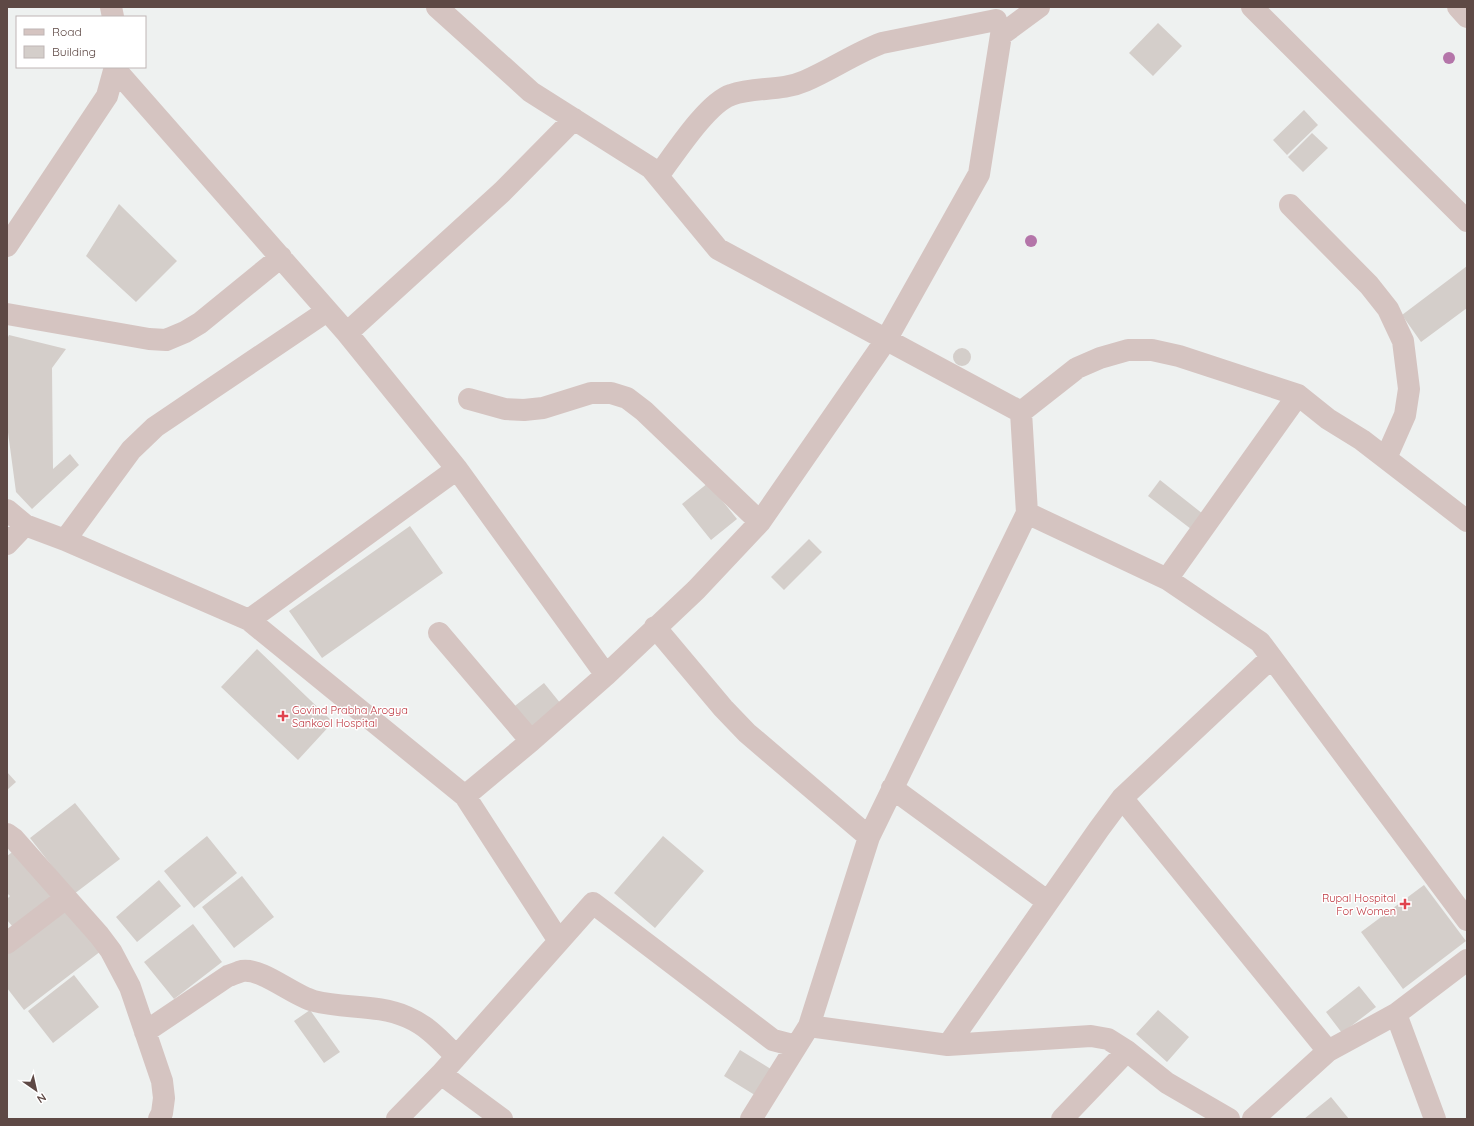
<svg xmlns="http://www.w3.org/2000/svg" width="1474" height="1126" font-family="Quicksand,sans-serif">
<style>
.building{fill:#d4ceca}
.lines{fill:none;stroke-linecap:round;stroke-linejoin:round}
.street{stroke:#d5c4c1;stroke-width:22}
.tree{fill:#b475a9}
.health-dot{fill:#e0444e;stroke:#fff;stroke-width:1.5}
.labels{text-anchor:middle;stroke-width:3;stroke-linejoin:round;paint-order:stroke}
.health-label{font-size:11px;fill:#be3a42;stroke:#fff;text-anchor:start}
</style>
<rect width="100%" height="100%" fill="#eef1f0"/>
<path class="building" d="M1158 23 1182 46 1153 76 1129 53Z
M1304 110 1318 125 1287 155 1273 140Z
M1312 133 1328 148 1303 172 1288 157Z
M119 204 177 261 136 302 86 256Z
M1467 266V308L1421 342 1402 315Z
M9 335 66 349 52 368 53 469 70 454 79 465 32 509 16 492 7 425V339Z
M953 357a9 9 0 1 1 18 0a9 9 0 1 1-18 0Z
M1160 480 1203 514 1191 529 1148 496Z
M708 483 737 519 711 540 682 504Z
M410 526 443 573 322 658 289 611Z
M809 539 822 552 784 590 771 577Z
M257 649 333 722 298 760 221 687Z
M544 683 561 704 529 730 511 709Z
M7 772 16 782 7 790Z
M75 803 120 859 74 894 30 838Z
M207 836 237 873 194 908 164 871Z
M663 836 704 871 655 928 614 893Z
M15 850 57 900 18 933 7 920V899L10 896 7 893V856Z
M242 876 274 917 234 948 202 907Z
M159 880 181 906 137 942 116 917Z
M1424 885 1466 941 1403 989 1361 932Z
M66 905 101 951 24 1010 7 988V950Z
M193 924 222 962 174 999 144 962Z
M74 975 99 1007 53 1043 28 1011Z
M1359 986 1376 1007 1342 1033 1326 1012Z
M310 1010 340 1052 324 1063 294 1021Z
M1158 1010 1189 1037 1167 1062 1136 1034Z
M740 1050 774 1071 758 1097 724 1076Z
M1331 1097 1349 1119H1304Z"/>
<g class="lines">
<path class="street" d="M111 7 113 17
M437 7 531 92 651 168 718 249 1021 412 1027 513 869 837 809 1026 751 1119
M1252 7 1467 221
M1458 7 1467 17
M115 69 347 333 457 469 606 675
M658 176C674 155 707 103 731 95 755 86 780 92 805 81 831 70 855 53 882 43L996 20
M1290 205 1369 285 1388 309 1403 341 1409 389 1405 415 1386 458
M7 246 107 96 115 67
M7 314 149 339 166 340 185 332 200 323 281 257
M347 333 502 192 574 119
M469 399 505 409 524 410 543 408 591 393H611L627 398 644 411 760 522
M1021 412 1077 368 1100 358 1128 350H1152L1179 356 1298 395 1328 419 1362 440 1467 521
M7 510 25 525 65 540 249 620 465 796 559 941
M1027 513 1167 579 1260 642 1467 920
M65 540 131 450 155 427 327 311
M7 544 25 525
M1167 579 1298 395
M249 620 457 469
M655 627 723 708 747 733 869 837
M439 633 531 741
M892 788 1048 902
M465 796 531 741 606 675 696 590 760 522 886 340 979 174 1001 35 1039 7
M1122 798 1328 1051
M7 834 14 839 99 935 111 951 130 987 162 1081 164 1098 162 1113 159 1119
M7 943 66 898
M1396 1014 1435 1119
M809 1026 948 1045 1091 1036 1108 1039 1127 1051 1167 1083 1229 1119
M145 1032 228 976C232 975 238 972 242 971 263 968 292 995 314 1001 345 1009 377 1004 407 1017 428 1026 440 1040 456 1056
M948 1045 1099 829 1122 798 1271 658
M441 1074 593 903 773 1040 796 1046
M397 1119 441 1074 502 1119
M1062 1119 1127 1051
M1253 1119 1328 1051 1396 1014 1467 960"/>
</g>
<g class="tree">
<circle cx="1449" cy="58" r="6"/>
<circle cx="1031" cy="241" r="6"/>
</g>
<g class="health-dot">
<path d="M281 710h4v4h4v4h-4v4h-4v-4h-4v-4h4z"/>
<path d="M1403 898h4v4h4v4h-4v4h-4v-4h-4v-4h4z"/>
</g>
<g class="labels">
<g class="health-label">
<text x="292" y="714">Govind Prabha Arogya<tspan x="292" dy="13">Sankool Hospital</tspan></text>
<text x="1396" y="902" text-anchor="end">Rupal Hospital<tspan x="1396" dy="13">For Women</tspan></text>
</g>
</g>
<rect width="1474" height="1126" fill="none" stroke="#5e4945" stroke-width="16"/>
<rect x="16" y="16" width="130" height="52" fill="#ffffff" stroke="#bfb6b5"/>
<rect x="24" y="29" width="20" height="6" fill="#d5c4c1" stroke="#bfb6b5"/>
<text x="52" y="36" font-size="12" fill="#5e4945">Road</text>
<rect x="24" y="46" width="20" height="12" fill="#d4ceca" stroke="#bfb6b5"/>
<text x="52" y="56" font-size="12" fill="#5e4945">Building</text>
<g transform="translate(36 1090) rotate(146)" stroke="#ffffff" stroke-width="3" paint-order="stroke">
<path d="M0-3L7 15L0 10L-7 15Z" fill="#5e4945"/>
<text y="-6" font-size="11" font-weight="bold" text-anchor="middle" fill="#5e4945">N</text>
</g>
</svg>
